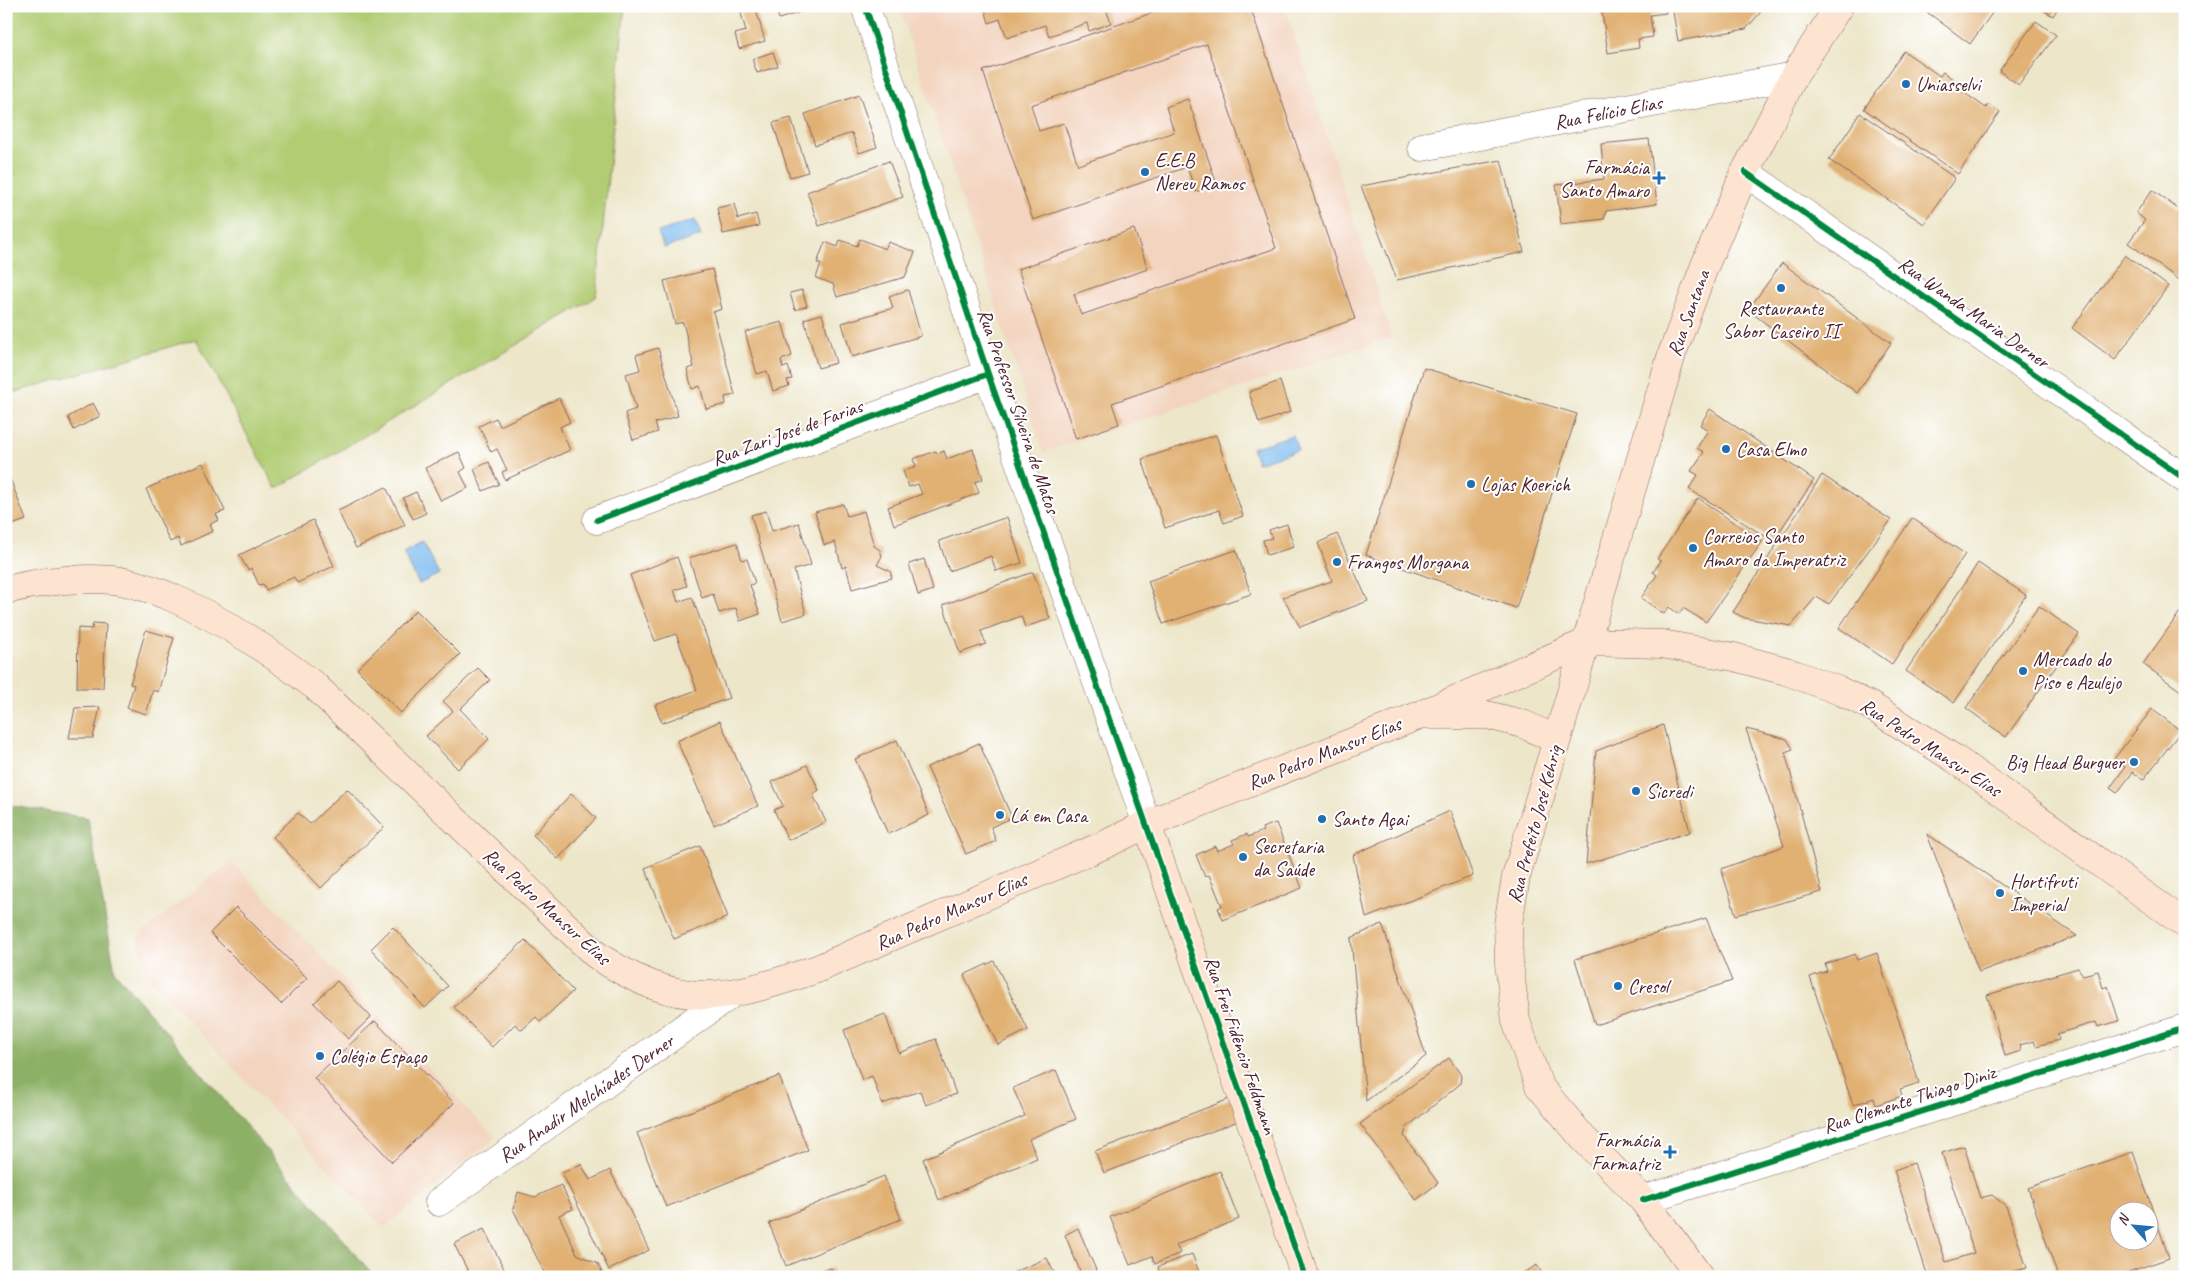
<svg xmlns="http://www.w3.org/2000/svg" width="2191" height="1283" font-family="Caveat,sans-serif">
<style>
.built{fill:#f3d4bf}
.green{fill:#b1cc73;stroke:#7e764f}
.forest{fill:#8cb065;stroke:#6b6848}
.water{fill:#7abbef;stroke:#626d8d}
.building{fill:#e1b173;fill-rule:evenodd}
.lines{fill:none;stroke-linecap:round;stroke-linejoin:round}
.street-casing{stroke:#836562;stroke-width:29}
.secondary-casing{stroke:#836562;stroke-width:29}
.street{stroke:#fff;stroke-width:28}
.secondary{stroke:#fde4d1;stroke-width:28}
.cycleway-casing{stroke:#fff;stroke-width:9}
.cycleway{stroke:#00873e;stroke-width:6}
.poi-dot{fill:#1f6fb2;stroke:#fff;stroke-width:2}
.labels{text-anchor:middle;stroke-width:4;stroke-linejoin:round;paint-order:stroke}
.poi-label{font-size:20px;fill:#4a1f2b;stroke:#fff;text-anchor:start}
.street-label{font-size:20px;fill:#4a1f2b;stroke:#fff}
</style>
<rect width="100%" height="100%" fill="#fff"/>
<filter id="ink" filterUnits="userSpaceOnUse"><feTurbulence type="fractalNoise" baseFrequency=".02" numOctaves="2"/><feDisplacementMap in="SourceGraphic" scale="10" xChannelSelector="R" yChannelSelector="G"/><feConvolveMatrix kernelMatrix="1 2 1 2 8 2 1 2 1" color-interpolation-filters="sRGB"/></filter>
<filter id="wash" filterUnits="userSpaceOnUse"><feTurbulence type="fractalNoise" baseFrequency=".0096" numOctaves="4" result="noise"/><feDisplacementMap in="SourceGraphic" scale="20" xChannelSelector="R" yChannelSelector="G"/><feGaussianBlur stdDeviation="1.12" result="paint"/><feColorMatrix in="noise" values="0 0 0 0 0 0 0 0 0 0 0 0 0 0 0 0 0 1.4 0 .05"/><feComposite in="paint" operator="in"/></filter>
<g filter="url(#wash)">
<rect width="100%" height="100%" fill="#ede6c9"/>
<path class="built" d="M899 6H1285L1392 338 1043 452Z
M231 861 495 1138 383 1228 146 975 138 936Z"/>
<path class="green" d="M6 6H625L596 297 276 489 196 339 6 395Z"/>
<path class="forest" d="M6 805 88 818 115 972 375 1277H6Z"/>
<path class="water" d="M695 220 701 236 664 248 658 232Z
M1293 435 1298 450 1257 463 1252 448Z
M422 542 439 574 419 584 403 552Z"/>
<g id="blocks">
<path class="building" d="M673 6H686V7L674 10Z
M739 6H755L765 41 739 49 735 34 746 31Z
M775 6H816V7L779 19Z
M984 6H1105L1111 23 1089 31 1087 23 1049 36 1045 25 1007 38 1000 19 989 23Z
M1172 6H1250L1355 319 1112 403 1119 424 1076 439 1018 269 1134 229 1148 269 1074 294 1081 315 1276 248 1207 44 1031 105 1039 131 1064 123 1078 165 1174 132 1166 107 1188 99 1217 185 1196 192 1187 167 1033 220 983 71Z
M1601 6H1665L1666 13 1650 15 1653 37 1638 39 1639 48 1608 53Z
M1672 6H1759L1760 13 1746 29 1678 41Z
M1919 6H1992L1995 9 1970 44Z
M2036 6H2059L2053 16Z
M2036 21 2056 35 2019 85 1999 71Z
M1904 51 1940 76 1943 72 1961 85 1959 89 1986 108 1988 104 2000 112 1958 174 1864 109Z
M773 52 778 66 757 73 752 59Z
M859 95 877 147 859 153 852 133 815 145 805 114Z
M1860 113 1955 178 1924 224 1829 160Z
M791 118 808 172 790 177 773 123Z
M1649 139 1657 204 1606 211 1604 219 1561 224 1556 185 1604 179 1601 144Z
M1501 160 1524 252 1397 280 1361 186Z
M889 161 903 197 819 226 807 192Z
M2152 190 2185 214V284L2128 243 2145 220 2136 213Z
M734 204 738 219 756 214 759 226 723 234 717 208Z
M860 239 885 249 888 242 915 252 905 277 837 297 833 284 816 278 821 264 817 263 825 242 838 247 840 240 857 246Z
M2125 255 2168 286 2115 360 2072 328Z
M1782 263 1891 343 1857 393 1748 310Z
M712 269 722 309 713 312 735 395 725 397 726 404 706 409 700 386 692 389 687 369 694 367 683 322 675 324 664 281Z
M802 290 807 306 795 310 790 293Z
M908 290 921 336 852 357 842 323 893 308 889 296Z
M822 314 836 363 818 368 804 319Z
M782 322 792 356 781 360 783 368 788 366 792 379 787 380 789 386 773 391 767 371 757 374 745 332Z
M658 348 678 416 655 423 658 432 633 440 625 413 636 409 626 374 640 370 636 355Z
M1424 368 1577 414 1516 608 1366 555Z
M1280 381 1290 412 1259 423 1249 392Z
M559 398 570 422 560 427 570 450 505 480 502 472 507 470 497 449 491 452 479 426 496 418 500 426Z
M93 403 100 416 74 430 68 417Z
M1710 409 1814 480 1773 541 1689 489 1698 475 1691 471 1704 452 1697 448 1708 430 1700 425Z
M1216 435 1243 516 1224 523 1219 510 1165 528 1142 459Z
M973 449 983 479 975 482 979 493 894 525 888 507 922 494 918 484 909 487 903 471 916 466 913 459 936 451 937 454 944 451 947 459Z
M459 452 466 468 460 472 468 488 441 501 425 468Z
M489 462 499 484 483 491 474 469Z
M203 463 225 511 216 514 219 520 210 524 213 531 181 546 178 538 170 542 146 489Z
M6 468 26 520 6 527Z
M1822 475 1891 520 1829 604 1816 597 1791 626 1745 618 1733 612Z
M386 487 405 525 356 548 338 511Z
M416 492 426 513 413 519 403 498Z
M1698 498 1762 542 1706 622 1683 608 1679 614 1669 607 1664 614 1641 598 1657 575 1653 572 1661 561 1657 559Z
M843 504 847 516 864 511 874 546 880 550 882 556 877 565 890 571 892 578 852 589 846 566 842 568 835 542 824 545 815 512Z
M766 511 772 531 799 523 811 565 794 570 806 614 782 621 751 515Z
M1007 517 1022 563 996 571 991 556 949 571 939 541Z
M1912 518 1965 554 1892 664 1839 628Z
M313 520 334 566 297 583 294 577 266 590 263 584 259 585 251 568 248 570 239 555Z
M1287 524 1294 547 1267 555 1263 540 1272 538 1269 530Z
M1337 534 1368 601 1300 627 1283 597 1332 581 1318 543Z
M737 543 742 560 747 559 755 583 750 585 760 614 740 621 736 608 719 613 713 594 702 598 689 558Z
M1236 550 1251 594 1163 624 1148 581Z
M677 557 687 586 674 590 678 602 692 597 729 698 662 723 655 705 697 690 676 634 655 641 630 575Z
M924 559 933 590 918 595 909 564Z
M1978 563 2026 595 1954 703 1906 671Z
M1033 572 1050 619 1025 627 1021 616 981 631 986 644 960 653 943 605Z
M2185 605V694L2143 664Z
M2039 606 2079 634 2006 737 1966 708Z
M416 610 460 654 401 713 357 669Z
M93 623 106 624 103 688H77L78 628 92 629Z
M146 630 174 638 158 692 153 690 146 714 127 708 134 685 130 684Z
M478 668 490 680 460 709 489 739 458 769 426 736 453 711 443 701Z
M100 707 93 738H69L75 708Z
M2152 709 2181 731 2143 780 2133 772 2117 793 2110 788 2125 767 2114 759Z
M720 721 758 806 714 825 677 741Z
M1663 725 1690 832 1586 864 1596 751Z
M1746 729 1787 739 1793 749 1785 752 1822 892 1736 915 1721 869 1784 846Z
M897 740 929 815 888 834 855 759Z
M979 743 1012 818 991 827 996 841 966 854 927 767Z
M807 765 819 790 813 795 826 822 788 840 774 810 783 806 772 782Z
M347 789 384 827 321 888 273 837 298 813 310 824Z
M571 794 596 818 558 859 533 835Z
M1450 811 1473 876 1366 918 1353 855Z
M1276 823 1302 888 1223 920 1218 908 1222 906 1209 875 1205 877 1196 855 1215 846 1217 851 1234 844 1232 840 1247 834 1248 837 1263 831 1262 828Z
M1927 834 2077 936 1979 972Z
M700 846 728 917 674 939 645 868Z
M236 907 307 978 281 1004 210 933Z
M1706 918 1732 981 1595 1025 1575 959Z
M1382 924 1426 1056 1366 1101 1351 938Z
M393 927 448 986 425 1008 371 949Z
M525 940 573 991 540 1022 536 1017 522 1030 515 1024 492 1047 454 1007Z
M1877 953 1919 1083 1900 1089 1902 1096 1876 1105 1874 1098 1853 1105 1810 977 1827 971 1825 964 1855 954 1857 960Z
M994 961 1028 1030 998 1045 964 975Z
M2078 968 2083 975 2098 971 2103 988 2108 986 2119 1021 2098 1027 2096 1022 2057 1034 2059 1040 2036 1046 2034 1041 2020 1045 2021 1051 2005 1056 1987 995Z
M337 981 371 1017 348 1039 314 1003Z
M885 1014 899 1053 936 1039 956 1094 926 1105 920 1091 882 1104 872 1076 862 1080 844 1030Z
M375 1021 454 1103 392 1162 314 1078Z
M1449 1058 1461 1075 1460 1084 1406 1128 1404 1136 1438 1183 1416 1200 1360 1124Z
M1056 1070 1076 1119 1029 1139 1037 1158 939 1200 923 1159 1025 1116 1013 1088Z
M779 1076 808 1150 666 1207 637 1133Z
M1232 1098 1241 1120 1104 1173 1095 1151Z
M1964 1146 1980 1198 1992 1195 2006 1206 2027 1268 1991 1277H1928L1894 1170 1914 1163 1946 1262 1974 1253 1942 1153Z
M2133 1152 2169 1258 2114 1277H2058L2028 1188ZM2118 1210H2148V1240H2118Z
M581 1164 590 1180 610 1170 649 1250 609 1270 562 1173Z
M1220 1171 1239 1219 1176 1245 1180 1253 1155 1264 1152 1256 1130 1265 1110 1217Z
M884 1176 901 1219 786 1266 769 1223Z
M561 1185 573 1209 559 1215 577 1254 598 1264 604 1277 546 1276 513 1209 518 1192 535 1197Z
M1078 1228 1099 1277H1065L1080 1271 1065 1235Z
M484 1229 508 1277H471L454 1244Z
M1192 1254 1201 1277H1161L1158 1267Z
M1047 1258 1056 1277H1003Z
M1537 1265 1544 1277H1516Z
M831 1268 835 1277H808Z"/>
</g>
</g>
<g filter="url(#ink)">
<use href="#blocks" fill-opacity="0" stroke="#836562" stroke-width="1"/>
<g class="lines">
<defs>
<path id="street" d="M865 6 988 374 1147 824
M1422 147 1794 76
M1745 172 2185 479
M597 520 988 374
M1643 1200 2185 1028
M439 1202 733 993"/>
<path id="secondary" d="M6 590C41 581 76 577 112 580 133 582 154 590 173 598 226 621 270 652 315 686L595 954C680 1012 725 1000 817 969L1106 844 1147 824 1420 715 1587 642 1662 644 1734 657 1786 671 1840 691 1869 705 1955 759 2185 924
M1431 715H1487L1523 724 1557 740
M1147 824 1305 1277
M1700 1277 1643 1200 1583 1138 1539 1086 1516 1021 1509 963 1508 924 1516 877 1672 354 1705 265 1745 172 1794 76 1839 6"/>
</defs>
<use href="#street" class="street-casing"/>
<use href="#secondary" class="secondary-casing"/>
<use href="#street" class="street"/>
<use href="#secondary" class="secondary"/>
<defs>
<path id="cycleway" d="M865 6 988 374 1305 1277
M1745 172 2185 479
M597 520 988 374
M1643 1200 2185 1028"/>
</defs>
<use href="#cycleway" class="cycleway-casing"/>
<use href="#cycleway" class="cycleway"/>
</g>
</g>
<g class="poi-dot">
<circle cx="1906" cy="84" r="5"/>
<circle cx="1145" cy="172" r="5"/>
<path d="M1656.5 170.5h5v5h5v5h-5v5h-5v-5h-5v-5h5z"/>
<circle cx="1781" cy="288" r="5"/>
<circle cx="1726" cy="449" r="5"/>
<circle cx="1471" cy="484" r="5"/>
<circle cx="1693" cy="548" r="5"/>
<circle cx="1337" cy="562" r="5"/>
<circle cx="2023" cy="671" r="5"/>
<circle cx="2134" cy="762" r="5"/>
<circle cx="1636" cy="791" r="5"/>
<circle cx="1000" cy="815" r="5"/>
<circle cx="1322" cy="819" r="5"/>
<circle cx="1243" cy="857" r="5"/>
<circle cx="2000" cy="893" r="5"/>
<circle cx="1618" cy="986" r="5"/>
<circle cx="320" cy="1056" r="5"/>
<path d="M1667.5 1144.5h5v5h5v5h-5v5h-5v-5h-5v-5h5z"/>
</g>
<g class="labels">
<g class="poi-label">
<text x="1916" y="91">Uniasselvi</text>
<text x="1155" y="167">E.E.B<tspan x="1155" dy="23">Nereu Ramos</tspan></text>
<text x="1649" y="174" text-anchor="end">Farmácia<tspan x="1649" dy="23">Santo Amaro</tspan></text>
<text x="1781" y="315" text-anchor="middle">Restaurante<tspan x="1781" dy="23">Sabor Caseiro II</tspan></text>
<text x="1736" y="456">Casa Elmo</text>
<text x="1481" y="491">Lojas Koerich</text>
<text x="1703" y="543">Correios Santo<tspan x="1703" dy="23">Amaro da Imperatriz</tspan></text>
<text x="1347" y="569">Frangos Morgana</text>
<text x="2033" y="666">Mercado do<tspan x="2033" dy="23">Piso e Azulejo</tspan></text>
<text x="2124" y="769" text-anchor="end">Big Head Burguer</text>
<text x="1646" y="798">Sicredi</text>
<text x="1010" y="822">Lá em Casa</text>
<text x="1332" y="826">Santo Açai</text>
<text x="1253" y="853">Secretaria<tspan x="1253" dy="23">da Saúde</tspan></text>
<text x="2010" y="888">Hortifruti<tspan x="2010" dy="23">Imperial</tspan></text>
<text x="1628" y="993">Cresol</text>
<text x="330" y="1063">Colégio Espaço</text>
<text x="1660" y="1147" text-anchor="end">Farmácia<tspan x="1660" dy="23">Farmatriz</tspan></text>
</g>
<g class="street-label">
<text transform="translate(1608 112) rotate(-11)" y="7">Rua Felício Elias</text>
<text transform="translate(1974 312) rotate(35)" y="7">Rua Wanda Maria Derner</text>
<text transform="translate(1688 313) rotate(-70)" y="7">Rua Santana</text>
<text transform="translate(1019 411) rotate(71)" y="7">Rua Professor Silveira de Matos</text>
<text transform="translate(787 432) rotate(-20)" y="7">Rua Zari José de Farias</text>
<text transform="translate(1931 747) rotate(33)" y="7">Rua Pedro Mansur Elias</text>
<text transform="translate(1324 753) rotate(-22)" y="7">Rua Pedro Mansur Elias</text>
<text transform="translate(1534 824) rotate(-75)" y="7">Rua Prefeito José Kehrig</text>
<text transform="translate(547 906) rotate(42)" y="7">Rua Pedro Mansur Elias</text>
<text transform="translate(951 911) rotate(-24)" y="7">Rua Pedro Mansur Elias</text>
<text transform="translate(1241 1045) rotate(71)" y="7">Rua Frei Fidêncio Feldmann</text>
<text transform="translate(586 1098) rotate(-35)" y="7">Rua Anadir Melchíades Derner</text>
<text transform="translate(1909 1099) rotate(-18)" y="7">Rua Clemente Thiago Diniz</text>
</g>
</g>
<rect width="2191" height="1283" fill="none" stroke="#fff" stroke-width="25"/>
<g transform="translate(2134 1226) rotate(297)"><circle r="24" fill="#ffffff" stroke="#b7a5aa"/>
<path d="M0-4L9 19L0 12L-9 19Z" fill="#1f6fb2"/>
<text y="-8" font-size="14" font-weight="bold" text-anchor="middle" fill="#4a1f2b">N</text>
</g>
</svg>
